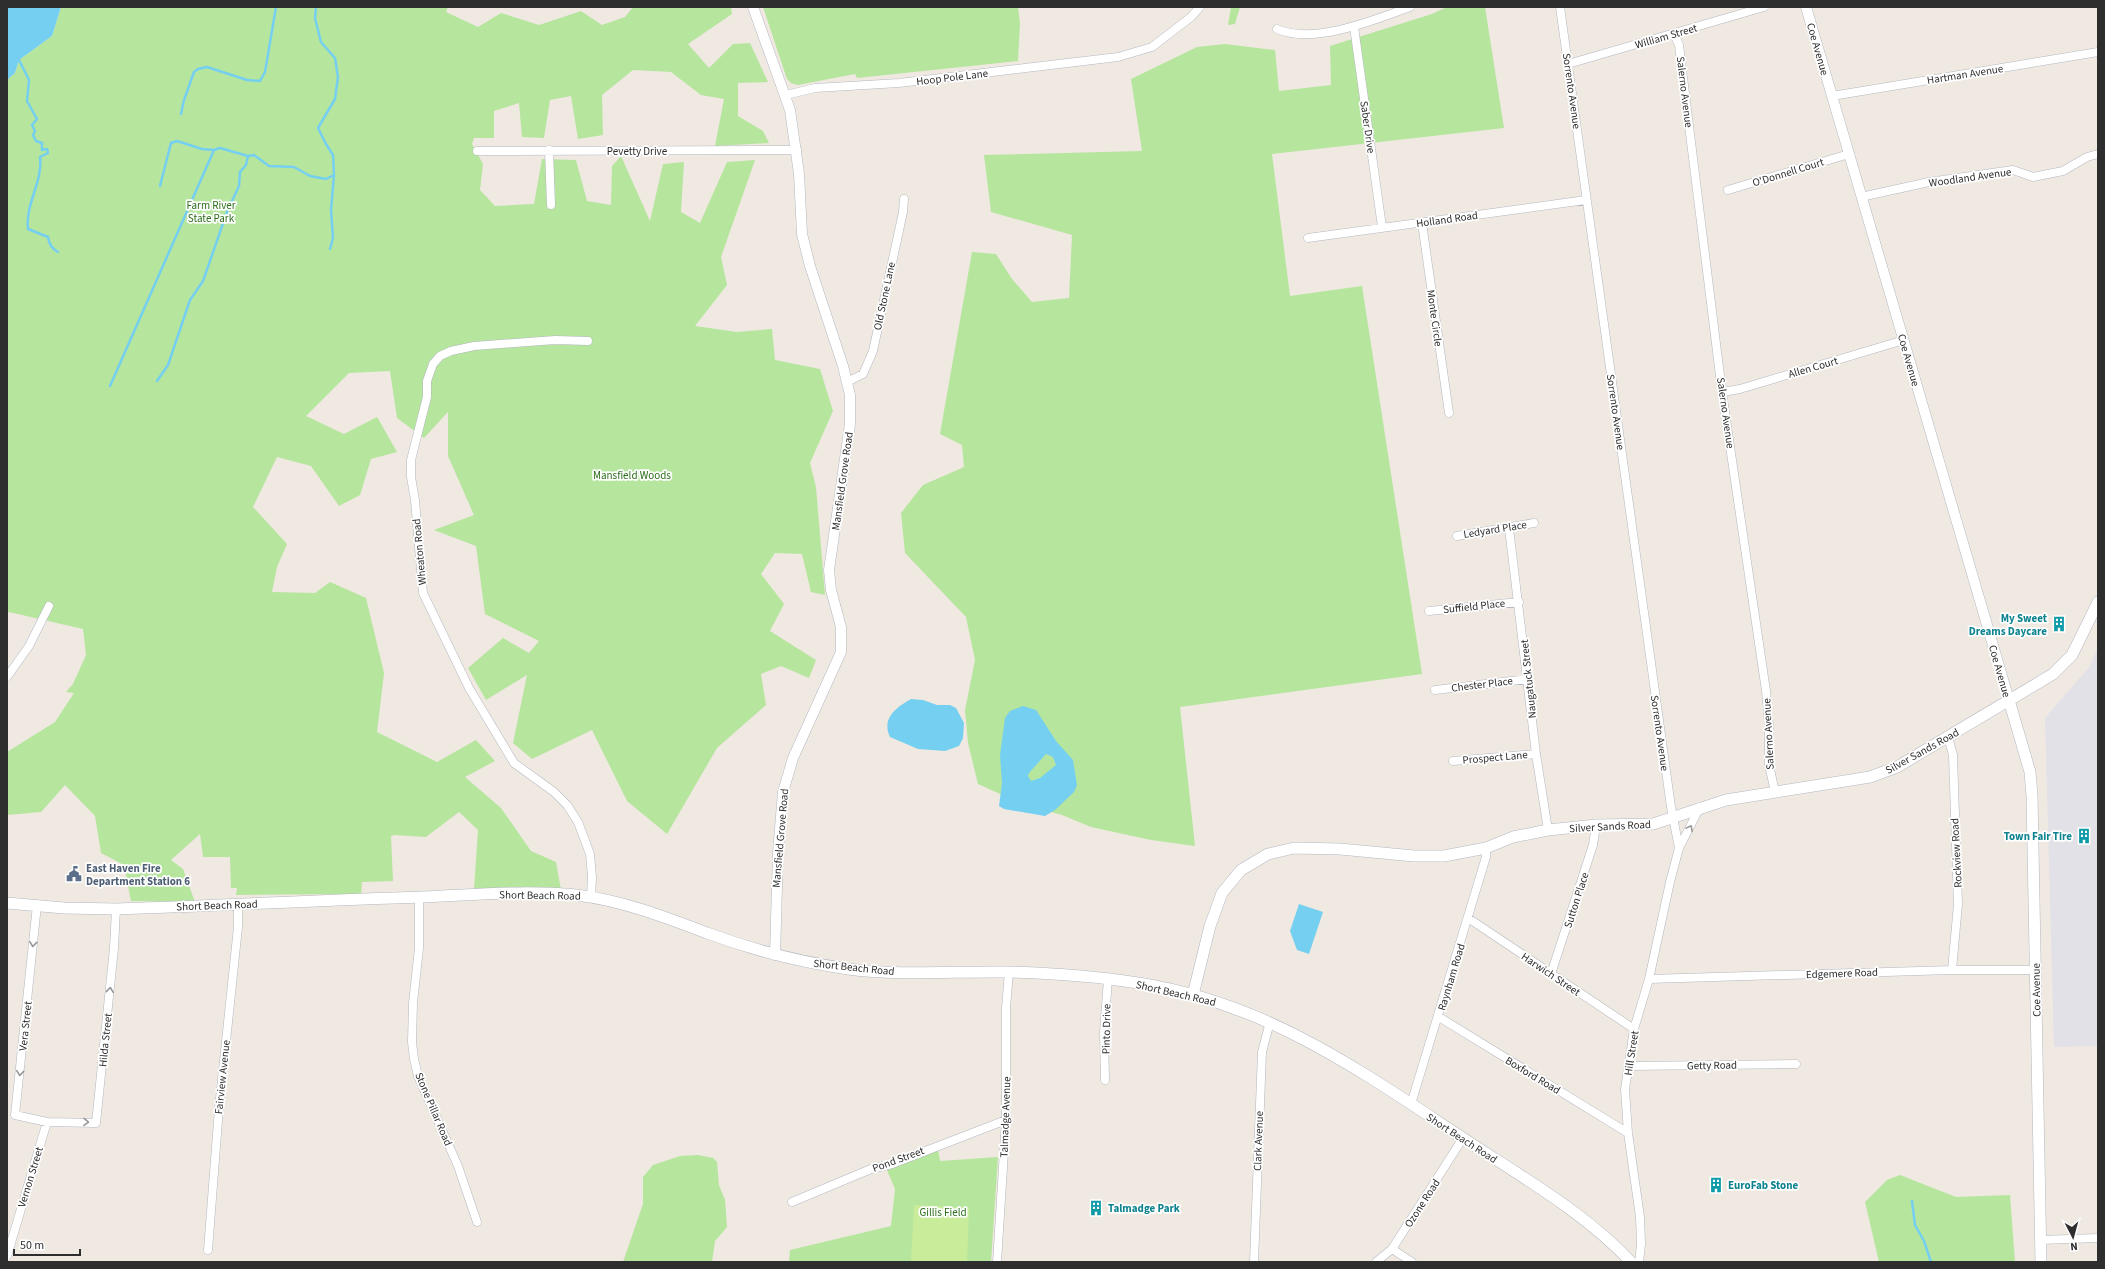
<svg xmlns="http://www.w3.org/2000/svg" width="2105" height="1269" font-family="'Source Sans 3',sans-serif">
<style>
.industrial{fill:#e3e1e8}
.green{fill:#b6e59e}
.pitch{fill:#c9ec9a}
.water{fill:#75cff0;fill-rule:evenodd}
.lines{fill:none;stroke-linecap:round;stroke-linejoin:round}
.stream{stroke:#75cff0;stroke-width:2.5}
.minor-casing{stroke:#b4b7c1;stroke-width:9}
.tertiary-casing{stroke:#b4b7c1;stroke-width:11}
.secondary-casing{stroke:#b4b7c1;stroke-width:12}
.minor{stroke:#fff;stroke-width:8}
.tertiary{stroke:#fff;stroke-width:10}
.secondary{stroke:#fff;stroke-width:11}
.oneway{stroke:#969696}
.labels{text-anchor:middle;stroke-width:3.5;stroke-linejoin:round;paint-order:stroke}
.street-label{font-size:11px;fill:#2e2e2e;stroke:#fff}
.park-label{font-size:11px;fill:#2c6e1b;stroke:#fff}
.culture-label{font-size:11px;font-weight:bold;fill:#0d838f;stroke:#fff;text-anchor:end}
.service-label{font-size:11px;font-weight:bold;fill:#4e5e75;stroke:#fff;text-anchor:start}
</style>
<rect width="100%" height="100%" fill="#efe9e1"/>
<path class="industrial" d="M2098 647V1046L2054 1047 2045 718 2090 666Z"/>
<path class="green" d="M61 7H448L446 12 478 27 501 13 539 25 581 11 602 25 625 17 633 7H731L732 14 688 44 709 68 733 44 750 43 768 82 738 83V116L763 131 769 143 715 146 724 99 701 95 671 72 633 70 602 95 603 135 578 139 571 96 550 100 544 138 522 137 519 103 494 111V138H474L472 144 483 164 480 190 495 206 534 204 542 159 576 160 587 201 611 205 612 166 621 156 650 221 663 164 684 162 681 212 700 223 727 162 755 160 721 257 727 285 695 326 737 332 772 329 775 360 820 369 833 411 810 463 816 487 825 595 811 592 802 554 775 553 761 574 784 604 770 631 816 660 809 678 781 666 761 674 766 705 717 748 667 834 627 801 592 730 532 759 513 743 527 675 486 700 468 668 503 638 529 653 539 641 485 614 476 546 434 530 474 515 448 456V412L424 438 397 418 390 371 349 373 306 416 344 434 377 417 397 452 371 459 360 495 339 506 311 466 277 457 253 507 287 544 277 567 272 592 315 593 330 582 366 598 384 673 377 732 437 762 476 740 495 761 465 777 501 808 531 851 556 862 561 890 474 889 478 830 459 812 426 837 394 835 391 836 393 881 362 882 361 894 236 895 237 888H231L230 857H203L200 834 171 860 183 869 195 902 131 901 124 865 101 853 95 816 65 785 41 812 7 815V752L55 722 74 693 66 692 73 684 86 655 83 629 9 612 7 614V80L15 73 19 60 52 36Z
M763 7H1018L1020 23 1018 61 876 76 857 78 855 74 798 85 791 83 787 79Z
M1231 7H1240L1235 24 1228 25Z
M1447 7H1485L1504 128 1272 154 1290 296 1362 286 1422 674 1180 707 1195 846 1151 840 1091 827 1062 815 1020 803 978 784 968 743 965 710 975 660 966 617 905 553 901 513 923 485 964 467 962 445 940 434 972 252 996 254 1012 279 1032 302 1069 298 1072 235 991 212 984 155 1142 151 1131 79 1197 47 1225 44 1275 50 1279 91 1331 85 1330 46 1432 14Z
M938 1149 940 1161 998 1157 991 1262H789L790 1250 891 1226 895 1189 886 1168Z
M698 1155 713 1158 717 1162 719 1185 725 1200 727 1227 715 1241 712 1262H623L643 1204V1177L653 1165 680 1156Z
M1900 1175 1956 1197 2010 1195 2015 1262H1879L1865 1202 1887 1180Z"/>
<path class="pitch" d="M914 1205 969 1208 967 1262H911Z"/>
<path class="water" d="M7 7H61L52 36 19 60 15 73 7 80Z
M911 699 923 700 937 705H950L956 708 964 723 963 738 959 746 945 751 918 749 890 737C881 718 897 707 911 699Z
M1023 706 1036 710 1056 741 1073 760 1077 785 1074 792 1055 810 1045 816 1004 809 999 806 1002 783 1000 755 1005 718 1010 711ZM1046 754 1053 757 1056 765 1040 778 1031 781 1028 776 1029 773Z
M1299 904 1323 912 1309 954 1297 950 1290 931Z"/>
<g class="lines">
<path class="stream" d="M19 60 29 80 27 101 37 119 32 125 35 131 33 135 36 141 42 143V150L47 149 48 153 40 157C43 182 25 204 28 229L48 237C49 244 52 249 58 252
M181 114 184 100 194 72 198 69 207 67 247 80 260 81 265 72 276 7
M160 186 171 143 177 141 202 149 214 150
M330 249 333 238 331 210 334 175
M157 381 168 365 190 300 203 281 227 212 239 186 240 172 246 165 248 156 254 155 269 166 294 167 310 176 326 179 334 175 333 155 326 144 318 128 335 99 338 77 335 58 321 42 315 18 316 7
M110 386 214 150 220 148 248 156
M1912 1201 1915 1225 1924 1241 1931 1262"/>
<defs>
<path id="minor" d="M1560 7 1671 807 1679 848
M1354 27 1382 227
M1277 29C1313 45 1375 20 1410 7
M1674 34 1679 45 1722 392 1766 691 1769 725V765L1775 792
M1568 64 1764 7
M786 95 815 88 899 83 1118 57 1152 47 1191 17 1200 7
M1832 96 2098 52
M549 150 551 205
M477 151 797 150
M1728 190 1849 154
M1861 197 1929 182 2013 170 2033 177 2063 171 2087 157 2098 154
M1422 223 1449 413
M1308 238 1586 200
M588 341 555 340 474 346 451 351 440 356 433 364 427 381V397L411 460V477L415 500 423 593 469 688 514 763 554 792 567 805 578 822 590 854 592 877 591 897
M847 382 863 374 873 351 903 212 904 199
M1722 392 1740 389 1904 340
M1509 528 1536 754 1548 830
M1457 536 1534 523
M1429 611 1519 602
M7 677 29 646 49 606
M1435 690 1528 679
M1948 737 1953 755 1958 904 1952 970
M1453 761 1536 754
M419 897V948L413 1003 412 1042 414 1059 418 1076 458 1166 477 1222
M37 905 15 1115 47 1122 96 1123 114 948 116 909
M1468 918 1634 1029
M1551 974 1593 845 1596 825
M1649 979 1952 970H2035
M1439 1017 1628 1133
M1629 1066 1796 1064
M1105 1080 1104 1032 1108 979
M1411 1104 1486 857V848
M792 1202 871 1169 892 1164 1006 1120
M2041 1240 2098 1238
M1392 1249 1412 1262
M208 1250 219 1108 238 927V904
M7 1256 47 1122
M997 1262 1006 1120V1008L1009 972
M1254 1262 1262 1052 1270 1022
M1376 1262 1392 1249 1463 1138
M1639 1262 1641 1244 1640 1217 1628 1133 1625 1089 1634 1029 1649 979 1670 882 1679 848 1700 807"/>
<path id="tertiary" d="M753 7 790 110 799 174 802 234 810 266 843 366 850 395V424L829 570 831 590 841 627V652L793 758 783 792 778 852 775 955
M1806 7 2009 700"/>
<path id="secondary" d="M2009 700 2030 772 2032 796 2041 1262
M7 903 64 908 116 909C218 906 320 900 423 897 473 895 525 890 576 895 621 900 665 917 707 933 753 950 799 962 848 969 901 976 955 971 1009 972 1052 973 1095 976 1138 983 1268 1003 1362 1072 1469 1142 1525 1179 1585 1213 1631 1262
M1193 995 1210 926 1222 893 1241 870 1268 854 1294 848 1340 849 1414 856H1444L1486 848 1513 837 1548 830 1596 825 1653 824 1726 800 1870 777 1897 767 2053 674 2072 655 2098 602"/>
</defs>
<use href="#minor" class="minor-casing"/>
<use href="#tertiary" class="tertiary-casing"/>
<use href="#secondary" class="secondary-casing"/>
<use href="#minor" class="minor"/>
<use href="#tertiary" class="tertiary"/>
<use href="#secondary" class="secondary"/>
</g>
<defs><path id="oneway-chevron" d="M-2-3.5L2.5 0L-2 3.5" fill="none" stroke-width="1.6" stroke-linecap="round" stroke-linejoin="round"/></defs>
<g class="oneway">
<use href="#oneway-chevron" transform="translate(1690 828) rotate(-62)"/>
<use href="#oneway-chevron" transform="translate(33 944) rotate(96)"/>
<use href="#oneway-chevron" transform="translate(110 990) rotate(-84)"/>
<use href="#oneway-chevron" transform="translate(20 1073) rotate(96)"/>
<use href="#oneway-chevron" transform="translate(86 1122) rotate(1)"/>
</g>
<defs>
<symbol id="building-bare" viewBox="-9 -9 18 18"><path d="M-4-6H4V6H1V3H-1V6H-4ZM-2.5-4.3h1.7v1.8h-1.7ZM.8-4.3h1.7v1.8H.8ZM-2.5-1h1.7V.8h-1.7ZM.8-1h1.7V.8H.8Z" fill="#0f9aa8" stroke="#fff" stroke-width="2.5" paint-order="stroke"/></symbol>
<symbol id="civic-bare" viewBox="-9 -9 18 18"><path d="M-.6-6.5H3V-4.5H.6V-3L4-1V1h2V6H-6V1h2V-1L-.6-3ZM-1.2 2.5V6h2.4V2.5Z" fill="#5c6f8a" stroke="#fff" stroke-width="2.5" paint-order="stroke"/></symbol>
</defs>
<g fill-rule="evenodd">
<use href="#building-bare" x="2048" y="613" width="22" height="22"/>
<use href="#building-bare" x="2073" y="825" width="22" height="22"/>
<use href="#civic-bare" x="63" y="863" width="22" height="22"/>
<use href="#building-bare" x="1705" y="1174" width="22" height="22"/>
<use href="#building-bare" x="1085" y="1197" width="22" height="22"/>
</g>
<g class="labels">
<g class="street-label">
<text transform="translate(1666 36) rotate(-16)" y="4">William Street</text>
<text transform="translate(1818 49) rotate(74)" y="4">Coe Avenue</text>
<text transform="translate(1965 74) rotate(-9)" y="4">Hartman Avenue</text>
<text transform="translate(952 77) rotate(-7)" y="4">Hoop Pole Lane</text>
<text transform="translate(1572 91) rotate(82)" y="4">Sorrento Avenue</text>
<text transform="translate(1685 92) rotate(83)" y="4">Salerno Avenue</text>
<text transform="translate(1368 127) rotate(82)" y="4">Saber Drive</text>
<text x="637" y="155">Pevetty Drive</text>
<text transform="translate(1788 172) rotate(-17)" y="4">O'Donnell Court</text>
<text transform="translate(1970 177) rotate(-8)" y="4">Woodland Avenue</text>
<text transform="translate(1447 219) rotate(-8)" y="4">Holland Road</text>
<text transform="translate(884 296) rotate(-78)" y="4">Old Stone Lane</text>
<text transform="translate(1435 318) rotate(82)" y="4">Monte Circle</text>
<text transform="translate(1909 360) rotate(74)" y="4">Coe Avenue</text>
<text transform="translate(1813 367) rotate(-16)" y="4">Allen Court</text>
<text transform="translate(1616 412) rotate(82)" y="4">Sorrento Avenue</text>
<text transform="translate(1726 413) rotate(82)" y="4">Salerno Avenue</text>
<text transform="translate(842 481) rotate(-82)" y="4">Mansfield Grove Road</text>
<text transform="translate(1495 529) rotate(-9)" y="4">Ledyard Place</text>
<text transform="translate(419 552) rotate(-95)" y="4">Wheaton Road</text>
<text transform="translate(1474 606) rotate(-6)" y="4">Suffield Place</text>
<text transform="translate(2000 671) rotate(74)" y="4">Coe Avenue</text>
<text transform="translate(1528 679) rotate(-96)" y="4">Naugatuck Street</text>
<text transform="translate(1482 684) rotate(-7)" y="4">Chester Place</text>
<text transform="translate(1660 733) rotate(82)" y="4">Sorrento Avenue</text>
<text transform="translate(1768 734) rotate(-93)" y="4">Salerno Avenue</text>
<text transform="translate(1922 751) rotate(-29)" y="4">Silver Sands Road</text>
<text transform="translate(1495 757) rotate(-5)" y="4">Prospect Lane</text>
<text transform="translate(1610 826) rotate(-3)" y="4">Silver Sands Road</text>
<text transform="translate(780 838) rotate(-85)" y="4">Mansfield Grove Road</text>
<text transform="translate(1956 853) rotate(-93)" y="4">Rockview Road</text>
<text transform="translate(540 895) rotate(1)" y="4">Short Beach Road</text>
<text transform="translate(1576 900) rotate(-72)" y="4">Sutton Place</text>
<text transform="translate(217 905) rotate(-2)" y="4">Short Beach Road</text>
<text transform="translate(854 967) rotate(6)" y="4">Short Beach Road</text>
<text transform="translate(1842 973) rotate(-2)" y="4">Edgemere Road</text>
<text transform="translate(1551 974) rotate(34)" y="4">Harwich Street</text>
<text transform="translate(1451 977) rotate(-73)" y="4">Raynham Road</text>
<text transform="translate(2036 990) rotate(-91)" y="4">Coe Avenue</text>
<text transform="translate(1176 993) rotate(13)" y="4">Short Beach Road</text>
<text transform="translate(25 1026) rotate(-84)" y="4">Vera Street</text>
<text transform="translate(1106 1029) rotate(-89)" y="4">Pinto Drive</text>
<text transform="translate(105 1040) rotate(-84)" y="4">Hilda Street</text>
<text transform="translate(1631 1053) rotate(-81)" y="4">Hill Street</text>
<text transform="translate(1712 1065) rotate(-1)" y="4">Getty Road</text>
<text transform="translate(1533 1075) rotate(31)" y="4">Boxford Road</text>
<text transform="translate(222 1077) rotate(-84)" y="4">Fairview Avenue</text>
<text transform="translate(434 1109) rotate(67)" y="4">Stone Pillar Road</text>
<text transform="translate(1005 1117) rotate(-88)" y="4">Talmadge Avenue</text>
<text transform="translate(1462 1138) rotate(33)" y="4">Short Beach Road</text>
<text transform="translate(1258 1141) rotate(-88)" y="4">Clark Avenue</text>
<text transform="translate(898 1159) rotate(-20)" y="4">Pond Street</text>
<text transform="translate(30 1177) rotate(-73)" y="4">Vernon Street</text>
<text transform="translate(1422 1203) rotate(-57)" y="4">Ozone Road</text>
</g>
<g class="park-label">
<text x="211" y="209">Farm River<tspan x="211" dy="13">State Park</tspan></text>
<text x="632" y="479">Mansfield Woods</text>
<text x="943" y="1216">Gillis Field</text>
</g>
<g class="culture-label">
<text x="2047" y="622">My Sweet<tspan x="2047" dy="13">Dreams Daycare</tspan></text>
<text x="2072" y="840">Town Fair Tire</text>
<text x="1728" y="1189" text-anchor="start">EuroFab Stone</text>
<text x="1108" y="1212" text-anchor="start">Talmadge Park</text>
</g>
<g class="service-label">
<text x="86" y="872">East Haven Fire<tspan x="86" dy="13">Department Station 6</tspan></text>
</g>
</g>
<rect width="2105" height="1269" fill="none" stroke="#2e2e2e" stroke-width="16"/>
<g transform="translate(2073 1237) rotate(174)" stroke="#ffffff" stroke-width="3" paint-order="stroke">
<path d="M0-3L7 15L0 10L-7 15Z" fill="#2e2e2e"/>
<text y="-6" font-size="11" font-weight="bold" text-anchor="middle" fill="#2e2e2e">N</text>
</g>
<path d="M14 1249v6h66v-6" fill="none" stroke="#2e2e2e" stroke-width="2"/>
<text x="20" y="1249" font-size="12" fill="#2e2e2e" stroke="#ffffff" stroke-width="3" paint-order="stroke">50 m</text>
</svg>
